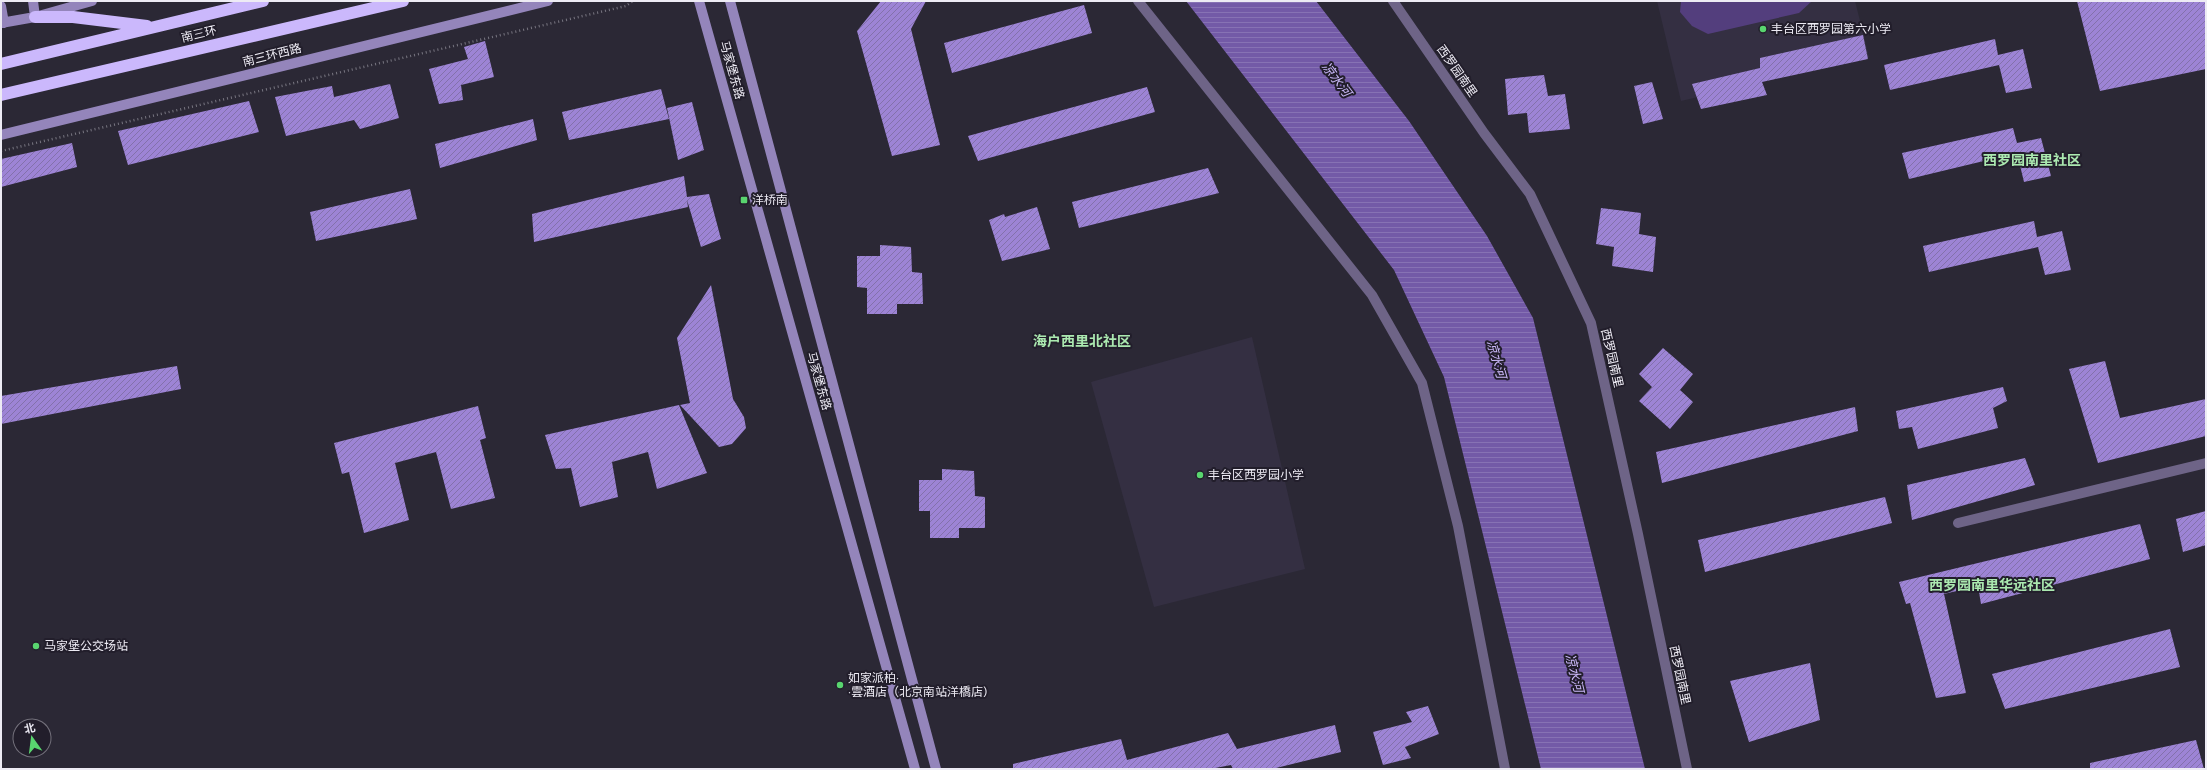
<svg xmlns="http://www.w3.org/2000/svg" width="2207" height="770" font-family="Figtree,'Noto Sans SC',sans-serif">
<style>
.built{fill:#342f42}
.park{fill:#533e7d}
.water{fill:url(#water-rules)}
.building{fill:url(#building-hatch)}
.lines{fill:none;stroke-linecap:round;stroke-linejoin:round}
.path{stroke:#787681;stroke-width:2.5;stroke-dasharray:1 3;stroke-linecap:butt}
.street{stroke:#6e6487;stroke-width:10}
.secondary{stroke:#9485bb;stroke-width:10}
.highway{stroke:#cbb8fc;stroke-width:12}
.poi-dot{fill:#59d56f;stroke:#221e2b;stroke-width:1.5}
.labels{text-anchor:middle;stroke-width:4;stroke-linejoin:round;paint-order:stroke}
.poi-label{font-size:12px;fill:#edebf4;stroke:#221e2b;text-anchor:start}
.street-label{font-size:12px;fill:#edebf4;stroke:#221e2b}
.water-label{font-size:13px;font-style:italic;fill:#cab8f8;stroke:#221e2b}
.quarter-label{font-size:14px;font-weight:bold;fill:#abe9b0;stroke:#221e2b}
</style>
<defs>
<pattern id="water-rules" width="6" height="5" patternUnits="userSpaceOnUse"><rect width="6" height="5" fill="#735aa7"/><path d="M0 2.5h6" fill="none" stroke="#8772b4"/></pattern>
<pattern id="building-hatch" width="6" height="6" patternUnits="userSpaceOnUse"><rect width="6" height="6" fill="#9d84d5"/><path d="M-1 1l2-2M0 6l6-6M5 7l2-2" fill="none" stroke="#8371ab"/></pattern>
</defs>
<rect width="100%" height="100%" fill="#2b2835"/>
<path class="built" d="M1657 1H1855L1869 57 1681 101Z
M1252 337 1305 569 1154 607 1091 382Z"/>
<path class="park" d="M1681 1H1812L1799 13 1708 34 1692 26 1680 12Z"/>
<path class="water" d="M1186 1H1316L1409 121 1487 236 1533 318 1645 769H1541L1444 377 1394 270Z"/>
<path class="building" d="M881 1H926L911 29 940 145 892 156 857 31Z
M2077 1H2206V69L2100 91Z
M1084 5 1092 33 952 73 944 43Z
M1863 35 1868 59 1762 82 1767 95 1701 109 1692 84 1760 68V58Z
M1995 39 1998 55 2023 49 2032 88 2006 93 1999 65 1890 90 1884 65Z
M485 41 494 77 461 85 463 100 439 104 429 69 468 59 464 47Z
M1544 75 1548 96 1565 94 1570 129 1529 133 1527 113 1508 115 1505 79Z
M1652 82 1663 119 1643 124 1634 86Z
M390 84 399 118 360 129 354 120 286 136 275 97 332 86 334 97Z
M1147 87 1155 112 978 161 968 136Z
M661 89 669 119 569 140 562 112Z
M249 101 259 132 128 165 118 131Z
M692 102 704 150 678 160 667 108Z
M533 119 537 140 440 168 435 144Z
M2013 128 2017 143 2041 138 2051 176 2024 182 2017 153 1909 179 1902 153Z
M72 143 77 167 1 187V159Z
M1208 168 1219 193 1079 228 1072 202Z
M684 176 687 197 709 194 721 239 701 247 687 200 688 207 534 242 532 214Z
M410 189 417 219 316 241 310 212Z
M1037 207 1050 249 1002 261 989 220 1004 214 1005 217Z
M1601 208 1641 213 1639 234 1656 237 1653 272 1612 266 1614 247 1596 244Z
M2034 221 2037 237 2062 231 2071 270 2045 275 2038 247 1929 272 1923 246Z
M880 245 911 247 912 272 922 273 923 304H897V314H867V288L857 287V256H880Z
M711 285 733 399 744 417 746 428 732 444 719 447 680 405 690 403 677 338Z
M1663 348 1693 374 1680 390 1693 402 1670 429 1639 401 1652 387 1639 374Z
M2105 361 2120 418 2206 399V436L2098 463 2069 369Z
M177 366 181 389 1 424V396Z
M2003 387 2007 401 1993 408 1998 428 1918 449 1912 427 1899 429 1896 411Z
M679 405 707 473 657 489 648 452 612 462 618 497 580 507 571 468 556 469 545 435Z
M478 406 486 438 480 440 495 498 451 509 436 452 395 463 409 520 364 533 349 472 342 474 334 443Z
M1855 407 1858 431 1662 483 1656 452Z
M2025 458 2035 485 1912 520 1907 485Z
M942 469 974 471 975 496 985 497V528H959V538H930V511H919V480H942Z
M1885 497 1892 523 1705 572 1698 540Z
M2206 511V545L2183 552 2176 519Z
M2140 524 2150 559 1981 604 1978 586 1944 594 1966 693 1936 698 1910 603 1906 604 1899 582Z
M2170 629 2180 667 2005 709 1992 674Z
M1810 663 1820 720 1749 742 1730 681Z
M1428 706 1439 734 1405 747 1411 758 1383 765 1373 732 1412 722 1406 712Z
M1335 725 1341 752 1272 769H1233L1231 765 1210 769H1013V764L1121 739 1127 760 1228 733 1237 749Z
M2196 740 2204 769H2090V763Z"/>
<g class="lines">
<path class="path" d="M1 151 626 6 633 1"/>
<path class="street" d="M1138 1 1372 295 1422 383 1458 526 1505 769
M1393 1 1484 133 1530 194 1591 323 1638 534 1687 769
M1958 523 2206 463"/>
<path class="secondary" d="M33 1 35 17
M699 1 915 769
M730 1 936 769
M1 6 4 23
M1 23 35 17 92 1
M1 135 548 1"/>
<path class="highway" d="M35 17H73L147 26
M1 64 263 1
M1 95 403 1"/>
</g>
<g class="poi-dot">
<circle cx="1763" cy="29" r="4"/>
<rect x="740" y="196" width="8" height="8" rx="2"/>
<circle cx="1200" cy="475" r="4"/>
<circle cx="36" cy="646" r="4"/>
<circle cx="840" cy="685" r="4"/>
</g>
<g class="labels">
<g class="poi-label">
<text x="1771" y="33">丰台区西罗园第六小学</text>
<text x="752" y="204">洋桥南</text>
<text x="1208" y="479">丰台区西罗园小学</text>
<text x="44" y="650">马家堡公交场站</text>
<text x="848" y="682">如家派柏·<tspan x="848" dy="14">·雲酒店（北京南站洋橋店)</tspan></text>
</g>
<g class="street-label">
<text transform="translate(199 34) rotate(-13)" y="4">南三环</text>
<text transform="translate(272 55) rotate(-14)" y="4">南三环西路</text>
<text transform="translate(732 70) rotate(74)" y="4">马家堡东路</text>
<text transform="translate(1457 71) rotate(55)" y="4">西罗园南里</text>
<text transform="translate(1612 358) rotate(77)" y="4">西罗园南里</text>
<text transform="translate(819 381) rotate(74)" y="4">马家堡东路</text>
<text transform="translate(1680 675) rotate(78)" y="4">西罗园南里</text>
</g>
<g class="water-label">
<text transform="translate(1337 79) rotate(53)" y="5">凉水河</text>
<text transform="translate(1497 359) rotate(74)" y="5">凉水河</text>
<text transform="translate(1575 673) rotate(76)" y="5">凉水河</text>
</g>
<g class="quarter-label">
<text x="2032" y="165">西罗园南里社区</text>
<text x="1082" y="346">海户西里北社区</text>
<text x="1992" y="590">西罗园南里华远社区</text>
</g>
</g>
<rect width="2207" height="770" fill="none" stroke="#edebf4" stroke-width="4"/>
<g transform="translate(32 738) rotate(346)"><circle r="19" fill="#221e2b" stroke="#73707b"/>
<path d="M0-3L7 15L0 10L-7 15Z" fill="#59d56f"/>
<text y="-6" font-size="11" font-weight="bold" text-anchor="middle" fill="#edebf4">北</text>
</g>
</svg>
